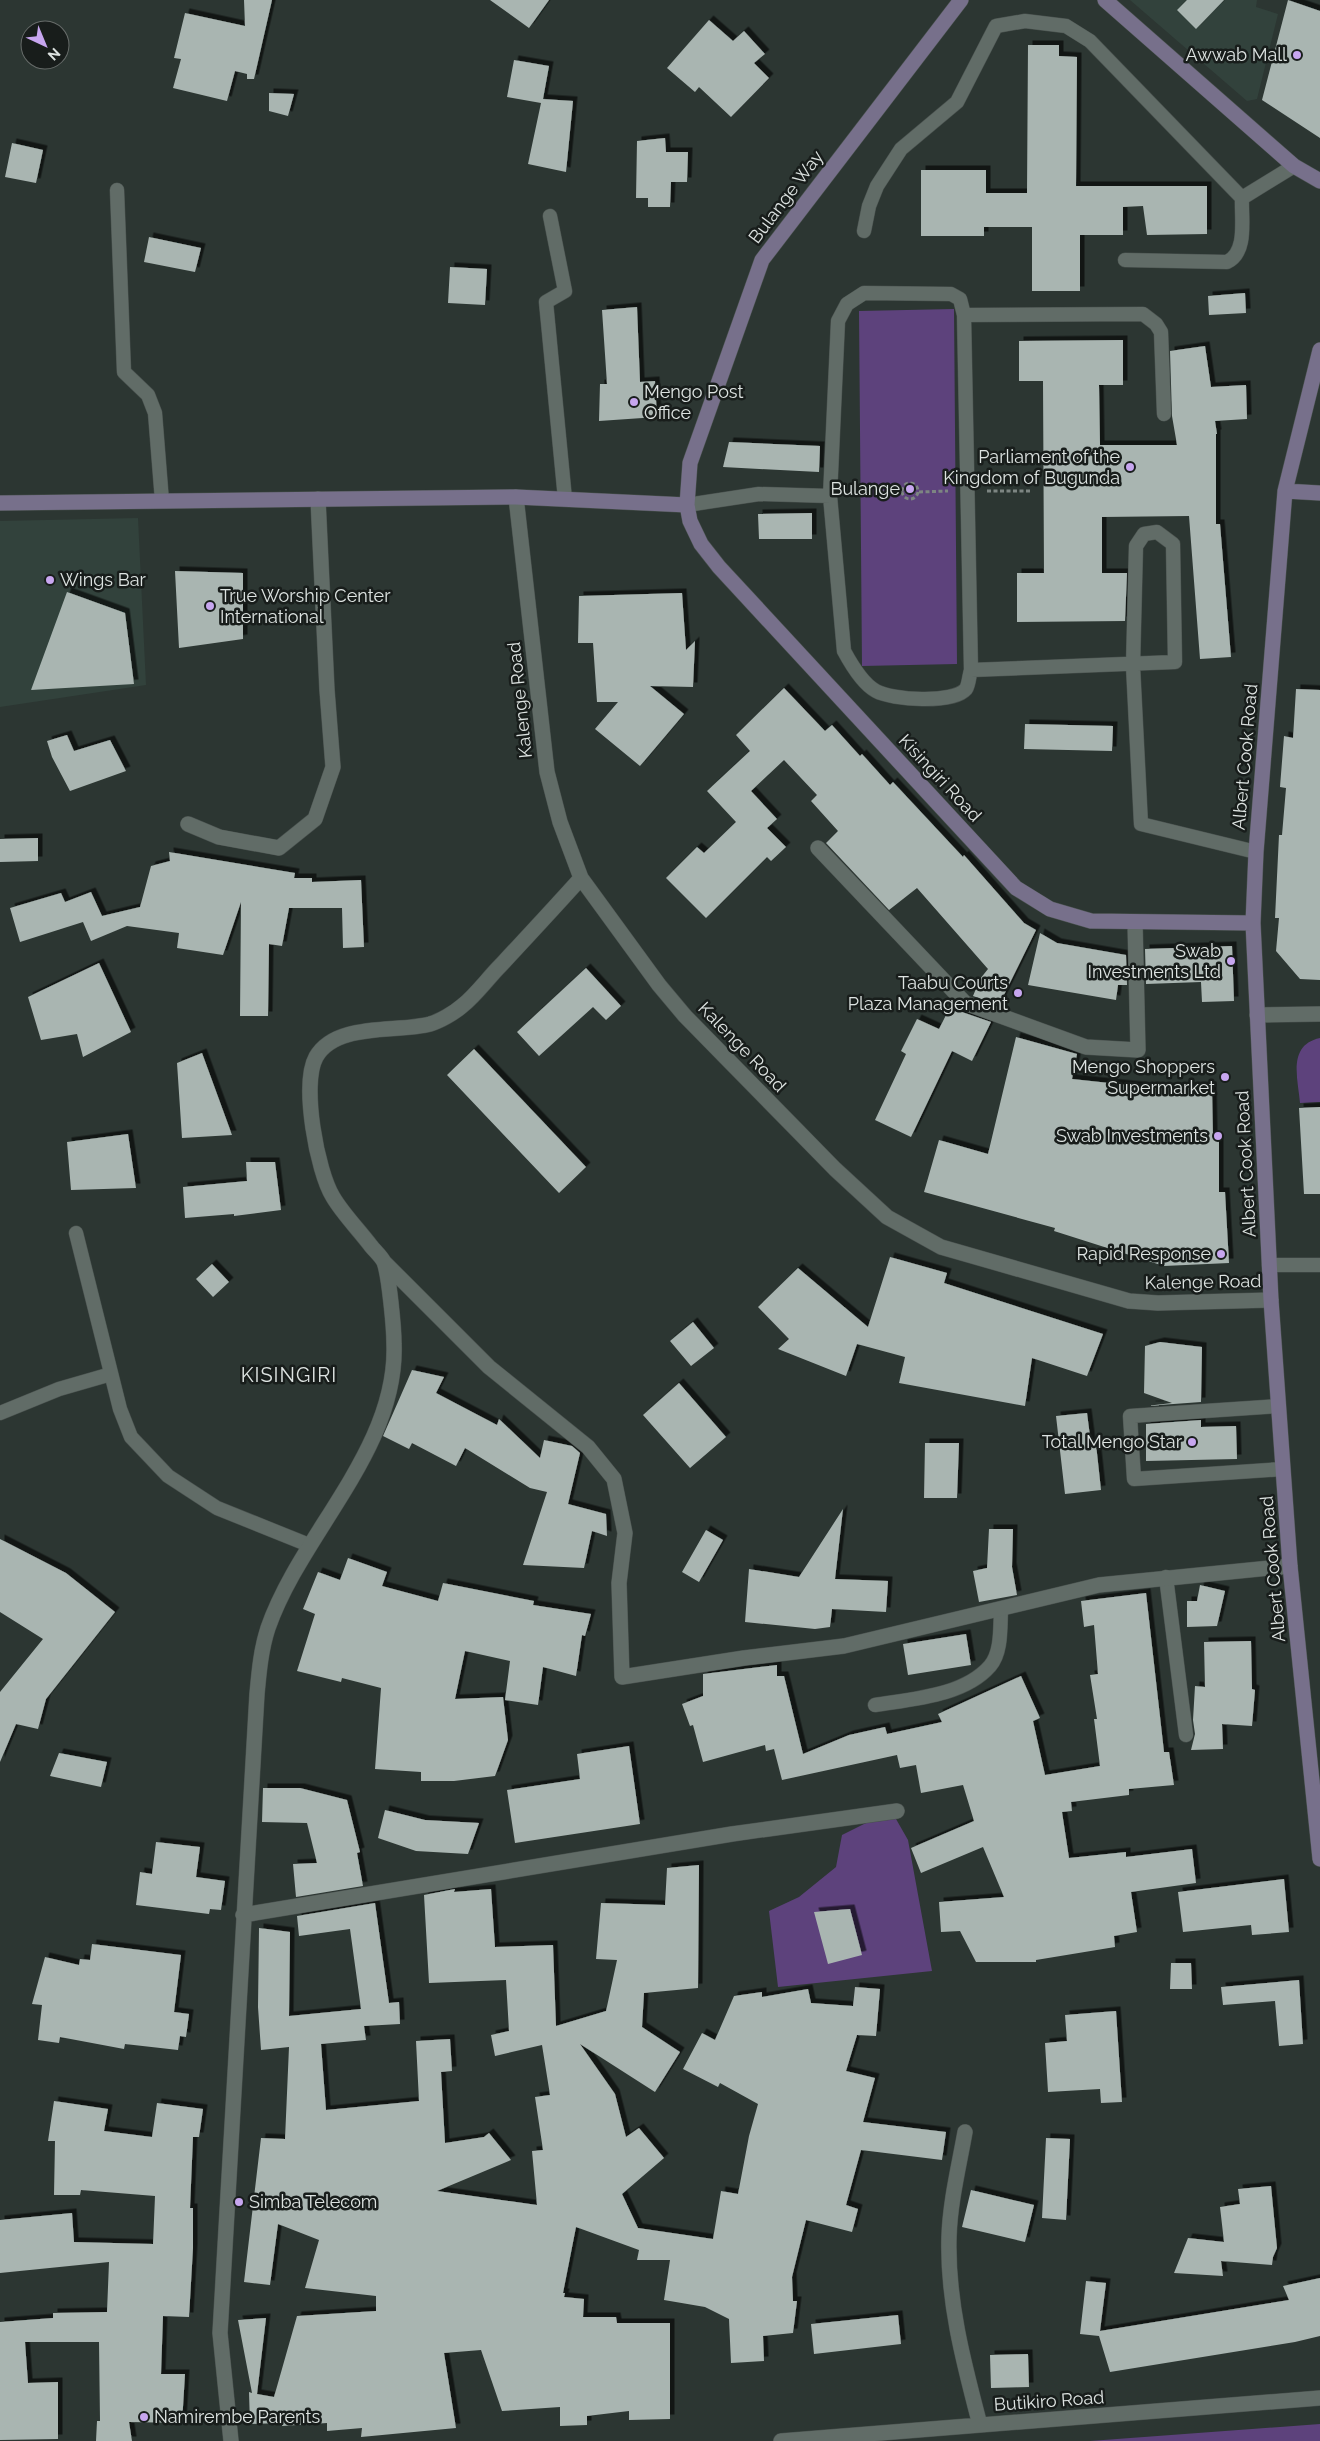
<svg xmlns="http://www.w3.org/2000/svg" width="1320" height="2441" font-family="Raleway,sans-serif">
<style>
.built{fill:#32423c}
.green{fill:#5d427c}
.building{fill:#a9b5b1;filter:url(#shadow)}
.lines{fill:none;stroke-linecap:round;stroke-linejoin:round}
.lane-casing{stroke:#49514e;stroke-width:15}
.street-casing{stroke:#49514e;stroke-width:16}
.secondary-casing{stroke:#49514e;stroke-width:16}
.path{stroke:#7d8582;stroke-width:3;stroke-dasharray:4 2.5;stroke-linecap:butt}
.lane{stroke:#616c67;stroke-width:14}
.street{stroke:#616c67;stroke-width:15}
.secondary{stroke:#77708b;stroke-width:15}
.poi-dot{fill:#c7a6ef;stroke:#181d1b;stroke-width:2}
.labels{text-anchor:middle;stroke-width:5;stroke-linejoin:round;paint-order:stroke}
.poi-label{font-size:18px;fill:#dde3e1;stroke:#181d1b;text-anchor:end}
.street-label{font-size:18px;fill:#dde3e1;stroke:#181d1b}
.quarter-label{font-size:20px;letter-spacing:1px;fill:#dde3e1;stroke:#181d1b}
</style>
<defs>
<filter id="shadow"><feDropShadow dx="4.5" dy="-4.5" stdDeviation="0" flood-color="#0009"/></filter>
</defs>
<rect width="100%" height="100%" fill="#2c3632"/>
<path class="built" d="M1130 0H1257L1256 7 1278 14 1257 99 1247 101Z
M138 518 146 685 0 707V521Z"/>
<path class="green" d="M954 309 957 664 862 666 859 311Z
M1320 1038V1102L1300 1103C1298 1079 1287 1045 1320 1038Z
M874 1819H896L908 1840 932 1971 778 1987 769 1911 799 1897 836 1867 842 1835Z
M1320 2424V2441H1090Z"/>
<path class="building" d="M244 0H272L254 79H247V74L235 71 227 101 173 88 181 59 174 58 185 13 245 26Z
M490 0H549L529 28Z
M1187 0H1224L1196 29 1177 10Z
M1288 0 1320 11V138L1262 100Z
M709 20 733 41 744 31 765 54 754 63 769 78 731 117 699 87 695 92 667 68Z
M1028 45H1059V56L1077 57 1076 186H1207V234L1147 235 1143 206 1123 207V235H1080V291H1032V227H984V236H921V170H986V193H1027Z
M514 60 549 66 543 99 573 101 566 172 528 164 541 103 507 97Z
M269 93 294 94 288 116 269 111Z
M665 138 666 152H688L687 182H671L670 207H648V198H636L637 141Z
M12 143 43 150 36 183 5 177Z
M149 237 201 248 195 272 144 262Z
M450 267 487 269 485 305 448 303Z
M1245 293 1246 313 1209 315 1208 296Z
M637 307 640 382 655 381 657 417 599 421 600 384H607L602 310Z
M1123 340V385H1099L1100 445H1177L1172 416 1170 351 1205 346 1211 387 1246 385 1247 419 1215 421 1217 434H1216V524H1220L1231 657 1200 659 1189 516 1102 517V573H1127L1125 621 1017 622V573H1044L1043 381H1019V341Z
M729 442 820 446 819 472 723 467Z
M812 513V539H759L758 514Z
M175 571 243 573V639L179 648Z
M67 592 125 613 134 684 31 690Z
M682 593 686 650 695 641 693 687 650 686 684 714 640 766 595 729 618 702H597L593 643H578L579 596Z
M784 688 825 731 832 725 860 756 862 754 890 785 893 782 963 857 964 855 1024 923 1036 930 999 1005 973 996 980 979 988 969 917 888 889 910 826 843 838 831 811 801 817 795 784 760 751 791 777 819 767 828 786 847 771 861 767 857 706 918 666 878 697 847 704 853 736 822 707 791 750 751 736 735Z
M1296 689 1320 690V980L1300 979 1276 951 1279 918H1275L1279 835H1282L1286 788 1280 787 1284 736 1293 738Z
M1025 724 1113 726 1112 751 1024 749Z
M67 735 74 751 110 740 126 771 70 791 52 757 47 741Z
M38 838V861L0 862V839Z
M169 852 295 873 294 878H312V882L361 880 364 947 343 948 342 908H289L282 946 269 944 268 1016H240L241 902 223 955 177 948 179 933 127 926 91 941 83 922 20 942 10 908 61 893 65 902 91 892 102 916 140 907 151 866 170 861Z
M1040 933 1057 943 1126 955 1127 985H1118L1116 1000 1028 985Z
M1232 946 1234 1001 1202 1002 1201 982 1146 984 1145 949Z
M99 963 131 1032 83 1057 77 1034 41 1040 28 997Z
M586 968 621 1006 606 1020 593 1007 539 1056 517 1032Z
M951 1005 962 1012 991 1022 972 1061 952 1051 911 1137 875 1120 906 1054 901 1051 917 1019 939 1029Z
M1016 1037 1077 1054 1072 1079 1156 1088 1212 1086 1213 1139H1219V1192H1225L1229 1263 1164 1266 1054 1231 1055 1228 924 1192 939 1140 988 1154Z
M474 1049 586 1167 559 1193 447 1075Z
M202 1053 232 1135 182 1138 177 1063Z
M1320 1107V1194H1304L1299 1108Z
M128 1134 136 1188 71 1190 67 1142Z
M246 1162H275L281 1210 234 1216V1214L185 1218 183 1187 247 1181Z
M890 1257 947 1273 944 1283 1103 1334 1087 1376 1032 1358 1025 1406 899 1383 905 1357 857 1344 846 1376 778 1349 789 1339 758 1307 798 1268 868 1327Z
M212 1264 229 1282 213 1297 196 1279Z
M693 1322 714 1348 691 1366 670 1341Z
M1160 1342 1202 1347 1201 1402 1146 1406 1172 1403 1144 1393 1145 1346Z
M412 1370 444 1377 436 1393 497 1425 499 1419 540 1458 544 1440 572 1446 580 1453 568 1504 606 1514 607 1536 592 1531 584 1568 523 1565 547 1492 530 1488 465 1448 456 1466 412 1443 409 1449 383 1436Z
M679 1383 726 1437 690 1468 643 1415Z
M1087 1413 1091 1444H1096L1101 1490 1065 1494 1056 1416Z
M1201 1420V1427L1236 1426 1237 1459 1146 1461V1424Z
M925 1443H959L957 1498H924Z
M843 1509 835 1579 888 1581 886 1612 832 1609 830 1627 815 1629 745 1622 749 1569 799 1577Z
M989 1529H1013L1012 1567 1017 1595 979 1602 973 1571 987 1568Z
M706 1530 723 1540 699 1582 682 1572Z
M0 1539 66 1573 115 1612 46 1699 38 1729 16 1724 0 1762V1692L43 1639 0 1612Z
M348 1558 387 1572 382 1586 438 1601 443 1583 534 1601 533 1605 591 1614 585 1636 582 1635 576 1676 543 1667 538 1705 505 1700 510 1661 465 1651 455 1699 503 1697 508 1740 495 1776 454 1781H421V1772L375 1769 381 1688 342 1678 341 1682 297 1671 315 1614 303 1609 318 1572 340 1580Z
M1200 1585 1225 1591 1217 1626 1187 1627V1601H1197Z
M1146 1593 1164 1752H1169L1174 1785 1129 1789V1795L1071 1802 1072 1811 1062 1812 1069 1858 1126 1852V1857L1192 1849 1196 1883 1131 1892 1137 1932 1114 1936 1115 1947 1036 1960V1962H976L960 1931 941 1932 939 1902 1004 1897 983 1847 921 1873 911 1848 974 1821 963 1785 921 1793 916 1765 900 1768 897 1755 782 1780 774 1749 766 1751 765 1745 703 1762 693 1725 690 1726 682 1704 703 1696V1674L777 1665V1676H784L803 1754 849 1735 885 1727 887 1734 942 1722 938 1714 1021 1676 1040 1718 1033 1721 1045 1775 1100 1766 1094 1719H1097L1090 1675 1098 1674 1094 1625 1084 1627 1081 1601Z
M966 1634 971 1665 908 1675 903 1644Z
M1251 1641 1252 1689 1255 1690 1252 1726 1222 1724 1223 1749 1191 1750 1195 1734 1193 1720 1195 1686 1205 1687 1204 1642Z
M629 1746 640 1824 515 1843 507 1790 580 1779 577 1754Z
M59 1753 107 1762 101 1787 50 1776Z
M263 1788H300L347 1800 360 1852 357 1853 363 1886 296 1897 293 1864 317 1863 307 1823 262 1822Z
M385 1810 425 1820 479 1823 468 1854 416 1851 378 1838Z
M156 1842 200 1847 196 1877 225 1881 221 1910 210 1909 209 1914 136 1905 140 1872 152 1874Z
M699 1865 698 1988 644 1993 642 2027 680 2052 655 2092 580 2044 615 2094 626 2137 639 2128 664 2158 622 2194 638 2228 713 2239 721 2191 738 2194 749 2136 758 2104 720 2083 718 2087 683 2069 702 2033 715 2040 734 1996 762 1992V1997L808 1989 811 2003 853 2006 855 1987 880 1989 876 2036 857 2035 846 2071 875 2078 863 2122 946 2132 942 2160 861 2150 846 2205 858 2209 852 2232 806 2220 792 2277 793 2301H797L793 2333 763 2336 764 2361 731 2363 729 2319 705 2307 664 2300 670 2260H637L639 2250 576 2227 563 2293H565L564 2297 584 2299 583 2317H616L617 2323H670V2419L629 2420V2411L587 2416V2425L560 2426V2407L502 2411 481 2350 444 2353 456 2428 361 2437 362 2428 327 2431V2423L282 2426V2423L250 2424 249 2392 252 2393 238 2320 266 2318 257 2394 274 2397 297 2316 376 2311V2296L305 2288 319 2240 278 2224 270 2285 244 2282 261 2138 285 2139 289 2047 261 2050 258 2007 259 1928 290 1932 289 2016 361 2009 350 1929 299 1936 297 1916 375 1903 389 2003 399 2002 400 2024 364 2026 366 2040 321 2044 326 2110 419 2101 416 2041 450 2039 452 2071 441 2072 445 2143 484 2137 489 2133 511 2160 437 2191 537 2205 532 2151 543 2150 535 2097 550 2095 542 2045 495 2056 491 2035 509 2031 506 1980 429 1983 424 1895 455 1889 454 1892 491 1889 495 1947 553 1945 556 2026 606 2011 617 1960 596 1959 601 1903 665 1905 667 1868Z
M1284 1879 1289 1932 1252 1935 1251 1925 1183 1932 1178 1892Z
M850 1909 862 1955 828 1964 814 1912Z
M92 1944 181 1955 174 2012 189 2014 186 2037 180 2036 178 2050 125 2044 124 2049 60 2037 59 2043 38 2040 42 2005 32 2004 45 1957 79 1965 80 1959 90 1960Z
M1171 1963H1191L1192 1989H1170Z
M1299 1980 1303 2044 1279 2046 1275 2001 1223 2005 1221 1987Z
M1116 2011 1122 2102 1101 2103 1100 2089 1048 2092 1045 2043 1067 2041 1065 2015Z
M54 2101 108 2109 104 2131 152 2137 157 2103 203 2109 199 2137H193L190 2208H193V2248L189 2317 163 2316 161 2374H185L182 2423 129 2422 132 2441H96L97 2421H100L99 2342H25L28 2383 58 2382V2439L0 2440V2322L53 2318V2313L107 2312 109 2262 0 2273V2220L72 2213 74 2242 153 2244 155 2196 81 2190 80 2195H54L55 2141H48Z
M1046 2138 1070 2139 1066 2220 1042 2218Z
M1271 2186 1277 2248 1273 2257 1272 2265 1221 2261 1223 2276 1174 2273 1188 2238 1224 2242 1220 2207 1240 2204 1238 2189Z
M971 2190 1034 2205 1025 2242 962 2227Z
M1320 2278V2336L1295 2342 1110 2372 1099 2336 1080 2334 1086 2281 1106 2283 1100 2331 1289 2300 1283 2286Z
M898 2315 901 2344 814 2354 811 2324Z
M1028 2354 1029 2387 991 2388 990 2355Z"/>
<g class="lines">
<defs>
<path id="lane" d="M117 190 124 372 148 395 155 413 162 501
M550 216 565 291 546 302 565 499
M864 231 869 206 877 186 901 149 957 102 996 26 1025 21 1066 26 1090 41 1242 198 1294 166
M1125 260 1227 262C1248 252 1241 218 1242 198
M864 293 951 294 960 299 964 315 971 670C969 676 969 684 966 689 953 704 892 700 876 691 863 684 851 664 844 651L830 496 838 321 847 304Z
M964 315 1143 314 1156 324 1161 332 1164 414
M687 505 759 494 830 496
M971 670 1175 662 1173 544 1157 532 1144 534 1136 546 1133 666 1141 824 1256 852
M76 1233 120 1409 131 1437 168 1476 217 1508 309 1545
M1269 1265H1320
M1278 1406 1130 1416 1134 1479 1283 1469
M0 1413 59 1389 111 1374
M1166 1577 1186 1735
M875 1705C912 1699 964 1696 990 1666 1002 1652 1000 1627 1001 1610"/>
<path id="street" d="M516 497 547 772 560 822 581 878 659 985 685 1016 835 1169 887 1217 941 1247 1129 1301 1158 1303 1271 1300
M188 824 219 837 279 848 315 819 333 767 327 690 318 499
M818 848 965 1003 1086 1047 1138 1050 1135 922
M1257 1015 1320 1014
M384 1262 489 1367 588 1447 614 1479 625 1533 619 1583 622 1677 744 1658 844 1646 1099 1585 1290 1566
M243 1915 732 1834 897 1811
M965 2132C959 2166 950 2202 949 2237 947 2301 964 2364 980 2425
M231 2441 220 2333 257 1694C259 1672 261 1649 268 1628 301 1533 398 1449 394 1344 394 1328 389 1275 384 1262 381 1256 375 1251 371 1246 359 1230 343 1214 333 1197 317 1171 301 1084 316 1057 336 1022 397 1033 430 1024 440 1021 454 1013 462 1006 476 995 488 978 501 965 528 936 555 907 581 878
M781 2441 1320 2398"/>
<path id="secondary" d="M961 0 762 260 690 463 687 505 690 521 701 544 719 567 1016 888 1050 909 1091 921 1253 923
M1105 0 1294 166 1320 181
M1320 350 1285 491 1256 852 1253 923 1271 1300 1290 1566 1320 1859
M1285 491 1320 493
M0 503 516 497 687 505"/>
</defs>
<use href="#lane" class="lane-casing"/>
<use href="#street" class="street-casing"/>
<use href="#secondary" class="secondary-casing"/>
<path class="path" d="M902 491a8 8 0 1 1 16 0a8 8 0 1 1-16 0Z
M987 491H1032
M919 492 948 491
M848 494 902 491"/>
<use href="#lane" class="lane"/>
<use href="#street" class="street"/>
<use href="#secondary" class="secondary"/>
</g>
<g class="poi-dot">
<circle cx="1297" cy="55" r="5"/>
<circle cx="634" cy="402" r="5"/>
<circle cx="1130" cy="467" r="5"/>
<circle cx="910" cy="489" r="5"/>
<circle cx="50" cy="580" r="5"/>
<circle cx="210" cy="606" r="5"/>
<circle cx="1231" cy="961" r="5"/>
<circle cx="1018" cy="993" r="5"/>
<circle cx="1225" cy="1077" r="5"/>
<circle cx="1218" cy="1136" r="5"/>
<circle cx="1221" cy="1254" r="5"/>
<circle cx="1192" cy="1442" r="5"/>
<circle cx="239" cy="2202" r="5"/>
<circle cx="144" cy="2417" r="5"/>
</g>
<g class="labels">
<g class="poi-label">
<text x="1287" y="61">Awwab Mall</text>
<text x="644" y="398" text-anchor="start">Mengo Post<tspan x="644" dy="21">Office</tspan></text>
<text x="1120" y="463">Parliament of the<tspan x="1120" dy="21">Kingdom of Bugunda</tspan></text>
<text x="900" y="495">Bulange</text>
<text x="60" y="586" text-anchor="start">Wings Bar</text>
<text x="220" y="602" text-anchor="start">True Worship Center<tspan x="220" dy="21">International</tspan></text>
<text x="1221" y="957">Swab<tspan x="1221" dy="21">Investments Ltd</tspan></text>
<text x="1008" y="989">Taabu Courts<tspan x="1008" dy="21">Plaza Management</tspan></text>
<text x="1215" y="1073">Mengo Shoppers<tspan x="1215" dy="21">Supermarket</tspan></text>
<text x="1208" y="1142">Swab Investments</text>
<text x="1211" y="1260">Rapid Response</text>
<text x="1182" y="1448">Total Mengo Star</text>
<text x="249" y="2208" text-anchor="start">Simba Telecom</text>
<text x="154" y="2423" text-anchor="start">Namirembe Parents</text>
</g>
<g class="street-label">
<text transform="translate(786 197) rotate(-53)" y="6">Bulange Way</text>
<text transform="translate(520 700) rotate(-96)" y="6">Kalenge Road</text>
<text transform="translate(1245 757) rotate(-85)" y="6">Albert Cook Road</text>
<text transform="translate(940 778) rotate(47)" y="6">Kisingiri Road</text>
<text transform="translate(742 1047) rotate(46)" y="6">Kalenge Road</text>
<text transform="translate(1246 1164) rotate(-93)" y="6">Albert Cook Road</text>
<text transform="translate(1203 1282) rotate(-1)" y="6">Kalenge Road</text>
<text transform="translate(1273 1569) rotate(-95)" y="6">Albert Cook Road</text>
<text transform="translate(1049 2401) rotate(-4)" y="6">Butikiro Road</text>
</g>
<g class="quarter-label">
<text x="289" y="1382">KISINGIRI</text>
</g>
</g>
<g transform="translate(45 45) rotate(136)"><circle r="24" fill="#181d1b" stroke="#676c6a"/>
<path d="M0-4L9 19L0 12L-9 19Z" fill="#c7a6ef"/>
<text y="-8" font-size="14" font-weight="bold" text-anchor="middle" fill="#dde3e1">N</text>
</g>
</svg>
